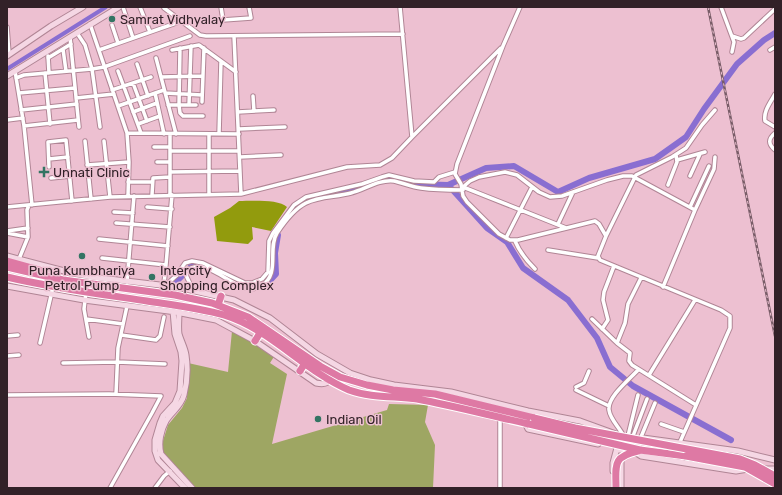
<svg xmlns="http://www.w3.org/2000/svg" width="782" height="495" font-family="Rubik,sans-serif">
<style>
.green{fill:#9ea663}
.forest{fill:#929b0d}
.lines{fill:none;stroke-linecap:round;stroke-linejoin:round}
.canal{stroke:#896ed1;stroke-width:4}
.river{stroke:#896ed1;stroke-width:6}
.street-casing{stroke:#b08595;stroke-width:5.5}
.secondary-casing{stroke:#b08595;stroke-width:7}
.highway-casing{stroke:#fff;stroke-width:9}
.street{stroke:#fff;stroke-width:3.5}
.secondary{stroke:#f5d7e4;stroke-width:5}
.highway{stroke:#de79a4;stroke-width:7}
.rail-casing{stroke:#785c67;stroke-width:2.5}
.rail{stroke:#edc0d1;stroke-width:1;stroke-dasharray:3;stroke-linecap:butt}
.highway-bridge-casing{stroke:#fff;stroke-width:9;stroke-linecap:butt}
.highway-bridge{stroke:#de79a4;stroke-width:7}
.poi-dot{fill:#337463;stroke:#edc0d1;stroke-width:1.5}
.labels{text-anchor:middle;stroke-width:3;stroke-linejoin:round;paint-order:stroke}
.poi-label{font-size:13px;fill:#322128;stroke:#edc0d1;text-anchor:start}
</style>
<rect width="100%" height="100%" fill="#edc0d1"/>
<path class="green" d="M232 331 275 355 270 363 287 374 272 444 387 410 389 404 428 405 425 422 435 445 433 488H193L163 452 162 444 168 425 182 408 187 398 188 363 228 372Z"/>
<path class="forest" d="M239 201C251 201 279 199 287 207L271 231 252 227 253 239 248 244 217 241 214 217 230 208Z"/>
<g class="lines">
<path class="canal" d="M7 69 106 7"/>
<path class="river" d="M389 177 414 184 448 185 486 168 514 166 558 192 589 178 655 159 686 137 704 109 737 64 764 40 775 33
M450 187 487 228 507 242 523 268 568 300 597 338 610 367 633 386 731 440
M340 191 347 190 361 185
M295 206 310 197
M191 265 201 263 205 265
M225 276 244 286 255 287
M176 282 184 274
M264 287 276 274 275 253 278 235"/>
<defs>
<path id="street" d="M123 7 133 38
M140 7 150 32
M221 7 223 20 251 18 249 7
M400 7 412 137
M520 7 503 46 457 164 455 174 461 184 463 196 467 202 499 234 510 240H518L595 221 599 224 606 236 598 256 600 260 721 310 730 316V328L680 442
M721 7 734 42 732 52
M164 8 200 35 206 36 403 34
M90 24 127 133 129 162 128 196
M112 25 118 43
M7 27 9 54
M77 33 85 45 92 69 100 127
M234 36 241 194
M732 36 741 39 744 38 775 9
M70 37 79 127
M180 48 179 105 180 113 183 116H203
M63 49 66 71
M99 50 182 21
M172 50 199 45 236 72
M770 50 775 47
M48 56 49 73
M48 58 71 44
M156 58 176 134
M137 64 148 96
M15 71 24 126 32 205
M118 71 141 133
M45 73 50 124
M161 77 203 76
M16 78 24 75 92 69 104 67 190 36
M133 83 147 121
M112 90 151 77
M19 93 75 88
M155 93 164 134
M165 93 202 95
M775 94C771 102 763 111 765 121L775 127
M253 96 254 111
M76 98 114 94
M202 102 204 48
M168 105H196
M189 105 191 46
M118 106 164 90
M21 110 77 104
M133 112 157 103
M238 112 274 110
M7 120 23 118
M138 124 160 116
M24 126 78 120
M239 129 285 127
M127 133 239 134
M775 133C768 139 768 144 775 150
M170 134V195
M209 134V194
M219 134 221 61
M85 141 91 199
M104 141 110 197
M154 147H170
M170 151H239
M240 157 281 155
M49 159 68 157
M677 160 705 152
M157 162H170
M87 165 129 162
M49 167 48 142 66 140 72 201
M170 172 240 171
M690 176 700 154
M51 178 70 176
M128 182H152
M668 185 677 162 676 155
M152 195 153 178 170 177
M7 207 110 197 241 194 347 167 380 165 392 158 412 137 501 48
M147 207 172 209
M690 207 709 166
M114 212 133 213
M116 223 170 227
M558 224 573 192
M566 228 463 187 470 181 479 177 505 172 517 175 539 192 550 197 562 196 607 180 623 176H632L695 210
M7 231 28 228
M7 233 28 237
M606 236 636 175 672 157 686 148 702 125 715 110
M506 238 532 187
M99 239 168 246
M515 241C520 253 526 260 535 269
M548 250 598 258
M102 258 166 265
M19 259 28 237 27 210 29 205
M127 282 134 196
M166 285 177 275 185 263 192 261 203 263 245 283H252L262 279 268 272 269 241 273 233 294 205 306 197 362 184 382 177 389 175 414 181 434 182 439 177 455 172
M663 287 695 210 714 169 715 157
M192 290C191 282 185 278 186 271 209 253 239 300 261 286 281 274 267 249 277 233 285 221 294 209 306 203 319 196 337 197 351 193 364 190 379 179 394 181 403 183 412 187 421 188 435 190 449 190 463 190
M86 292 84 309 89 337
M163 293 166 265 172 195
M86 319 123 324
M592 319 617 343 630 353 629 361 632 365 696 405
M602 329 608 320 603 300 604 292 614 266
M121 335 156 340 160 336 164 317
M7 336 18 335
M40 343 53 287
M617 343 625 323 628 304 641 278
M7 356 19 355
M63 363 117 362 165 364
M649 375 695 300
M576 387 584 383 589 371
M576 390 609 406
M116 394 118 348 127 306
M7 395 109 394 161 396 152 413 110 488
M661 424 684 432
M623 435C619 427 610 419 609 410 607 397 630 379 638 370
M628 436 638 395
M633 436 647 399
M641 437 655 403
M155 488 164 476 170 471
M500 488V417"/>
<path id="secondary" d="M7 56 51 26 83 7
M7 76 119 7
M7 256 72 273 92 277 177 287 234 300 270 318 317 354 350 373 371 380 394 385 451 392 528 411 580 421 616 434
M7 286 84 300 176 312 216 320 255 341 316 383C321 384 328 385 330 379
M173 311 175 334 181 352 182 361 180 391 175 403 163 416 160 423 155 440V451L158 460 185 488
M179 312C179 320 178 327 179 334 181 341 185 348 186 355 188 368 187 383 184 395 181 407 172 411 166 421 161 430 158 443 161 454L192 488
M525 423 528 429 598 444
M619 435 615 440C612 456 637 452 628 437
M643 438 738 451 775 460
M633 451 641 456 736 471 748 469
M764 469H775
M613 471V463L617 448
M621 488V457"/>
<path id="highway" d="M7 261 43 271
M7 267 63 280 175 295 212 303 248 317 320 366 340 377 367 385 393 390 435 394 534 418
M7 277C53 288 100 294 147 301 173 305 199 308 224 315 272 330 304 371 349 390 371 398 394 396 417 399 455 406 492 416 529 424
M218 305 221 296
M255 341 260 333
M300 371 305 363
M640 450 686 456"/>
</defs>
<use href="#street" class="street-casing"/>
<use href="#secondary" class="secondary-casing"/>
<use href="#highway" class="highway-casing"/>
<use href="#street" class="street"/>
<use href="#secondary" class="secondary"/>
<use href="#highway" class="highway"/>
<defs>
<path id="rail" d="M708 7 775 336"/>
</defs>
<use href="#rail" class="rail-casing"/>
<use href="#rail" class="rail"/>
<defs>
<path id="highway-bridge" d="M534 418 575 428 740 459 755 465 775 476
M529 424 640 450
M686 456 745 467 775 484
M616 488C616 465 612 457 638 451"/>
</defs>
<use href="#highway-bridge" class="highway-bridge-casing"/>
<use href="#highway-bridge" class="highway-bridge"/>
</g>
<g class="poi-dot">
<circle cx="112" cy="19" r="4"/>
<path d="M42 166h4v4h4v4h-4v4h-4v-4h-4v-4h4z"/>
<circle cx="82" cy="256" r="4"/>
<circle cx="152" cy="277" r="4"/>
<circle cx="318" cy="419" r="4"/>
</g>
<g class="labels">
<g class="poi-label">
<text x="120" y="24">Samrat Vidhyalay</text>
<text x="53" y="177">Unnati Clinic</text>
<text x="82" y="275" text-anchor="middle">Puna Kumbhariya<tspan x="82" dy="15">Petrol Pump</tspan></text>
<text x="160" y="275">Intercity<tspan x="160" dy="15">Shopping Complex</tspan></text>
<text x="326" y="424">Indian Oil</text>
</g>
</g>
<rect width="782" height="495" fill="none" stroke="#322128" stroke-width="16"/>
</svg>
